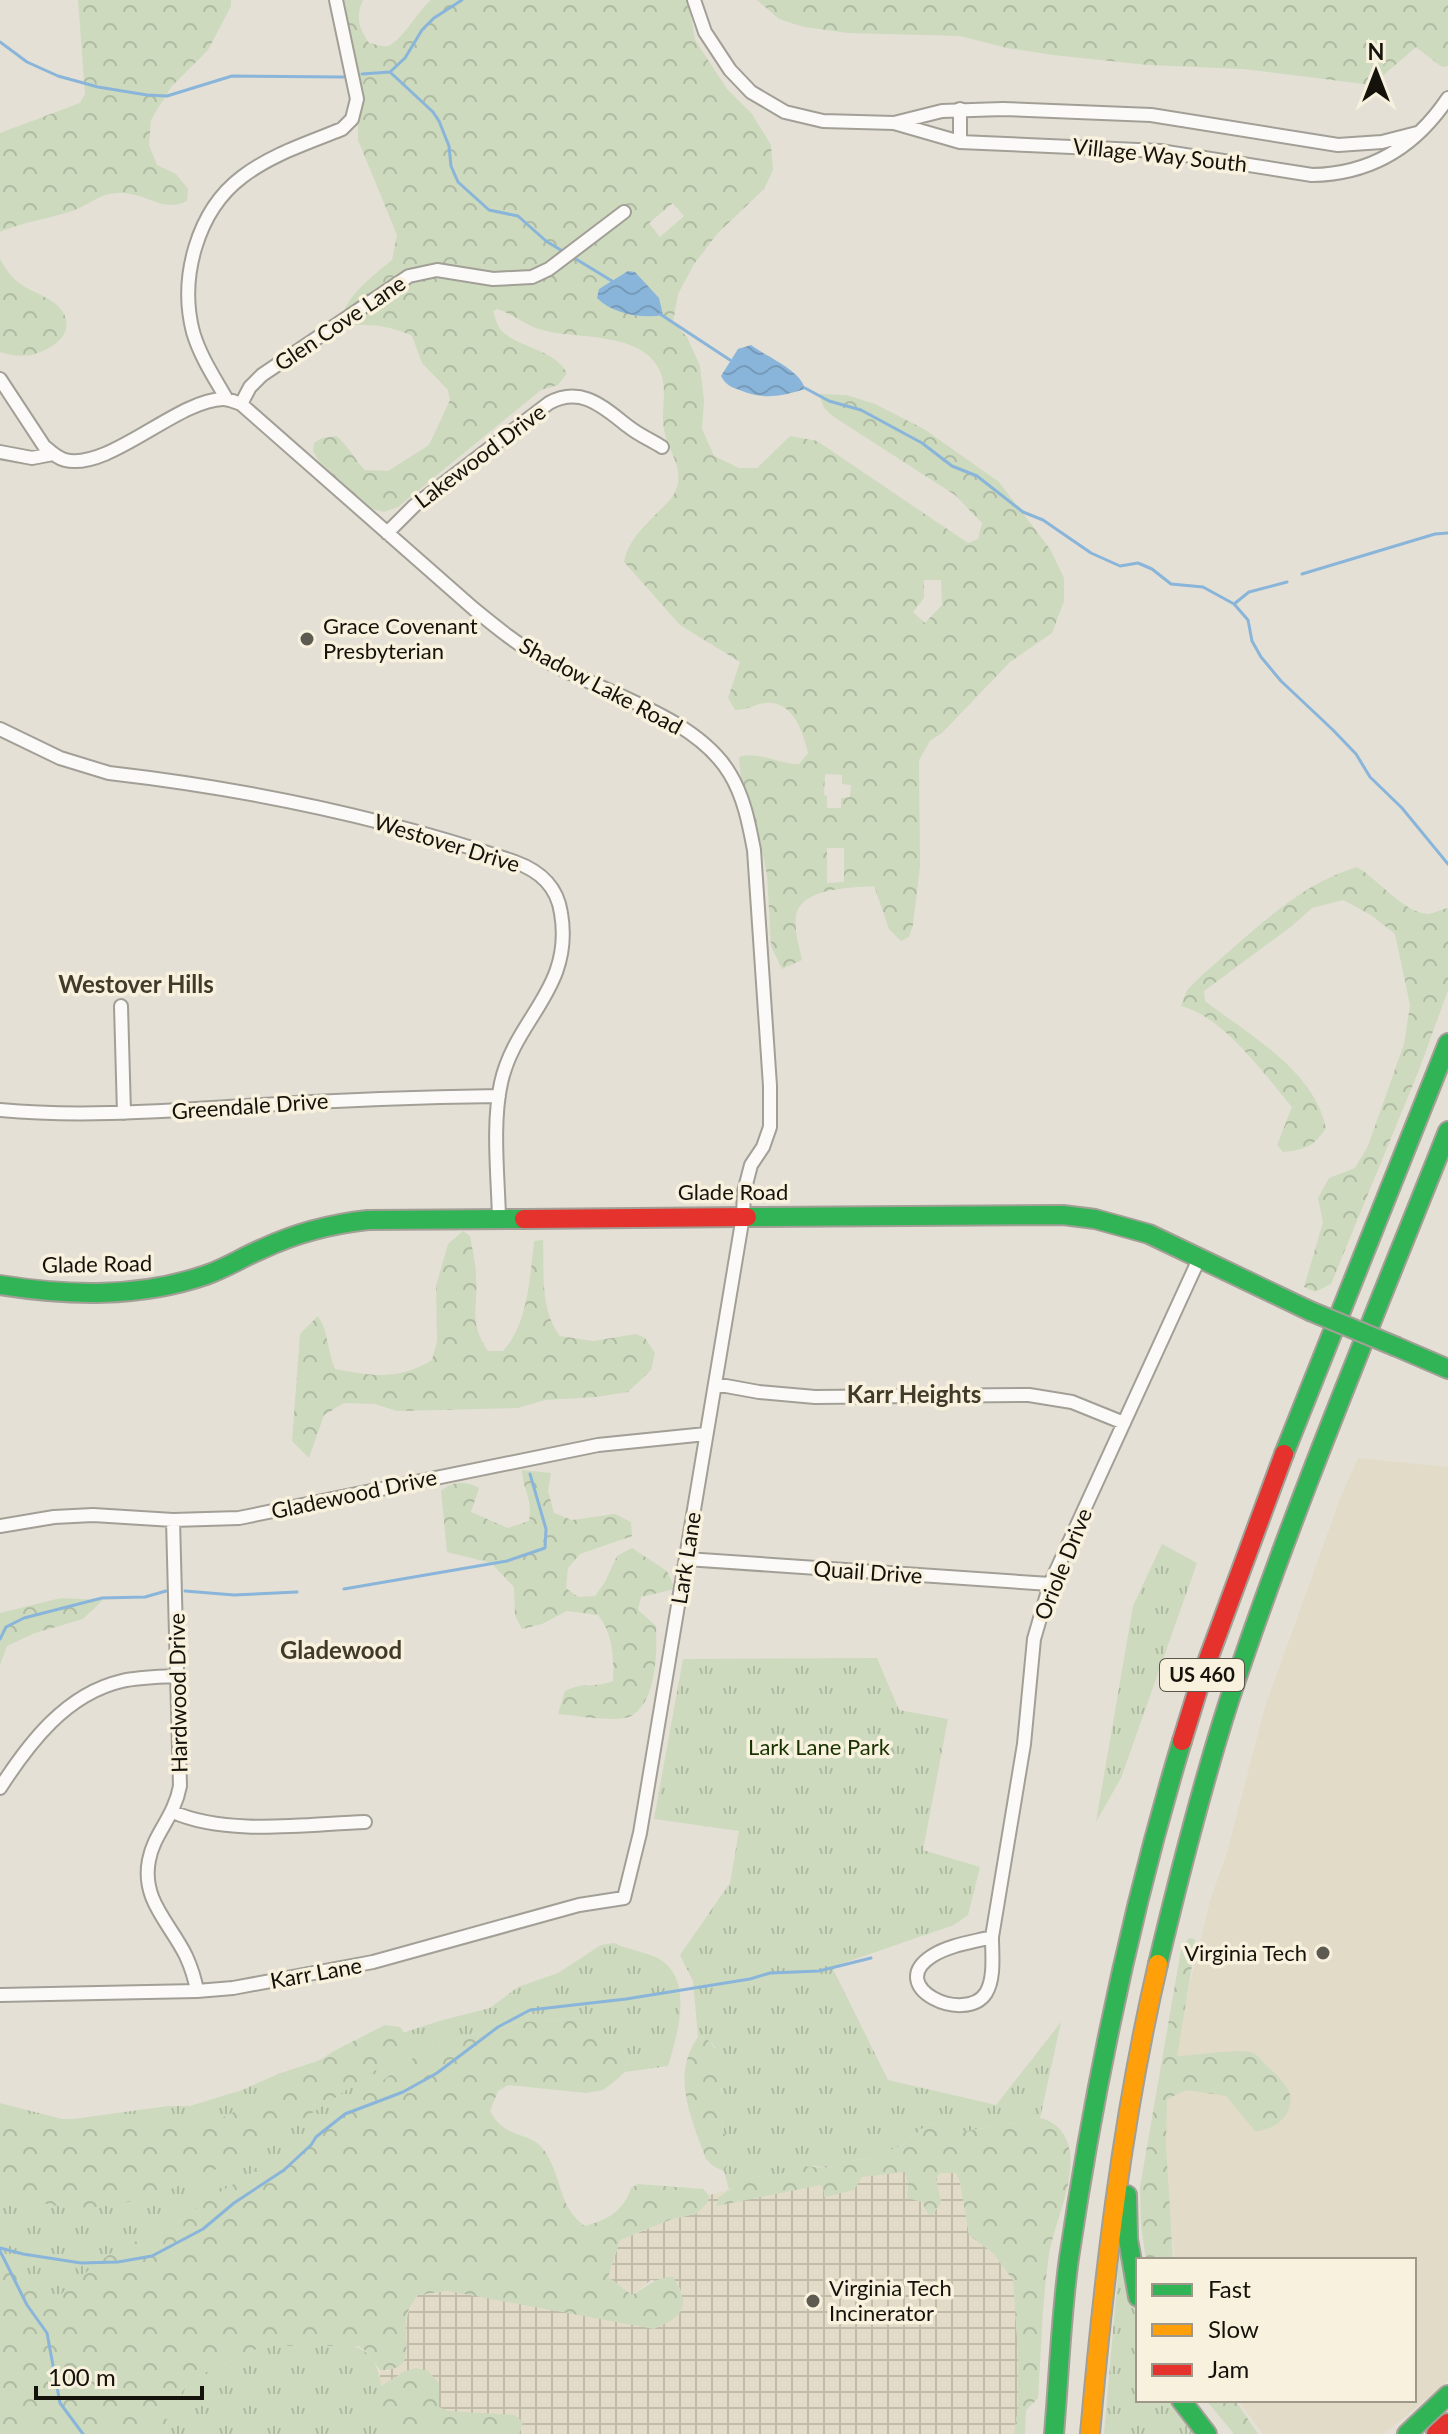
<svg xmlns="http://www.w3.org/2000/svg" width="1448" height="2434" font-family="Lato,sans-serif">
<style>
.built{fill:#e2dbc7}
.industrial{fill:url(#industrial-grid)}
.grass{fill:url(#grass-tufts)}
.forest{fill:url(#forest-crowns);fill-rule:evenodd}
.water{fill:url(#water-waves)}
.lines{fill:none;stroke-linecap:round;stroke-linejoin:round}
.stream{stroke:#8ab5da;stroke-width:3}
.street-casing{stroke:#a29f97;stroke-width:16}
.fast-casing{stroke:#a29f97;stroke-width:22}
.slow-casing{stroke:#a29f97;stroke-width:22}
.jam-casing{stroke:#a29f97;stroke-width:22}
.street{stroke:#fbfaf9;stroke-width:12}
.fast{stroke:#30b455;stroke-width:18}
.slow{stroke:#ff9f0a;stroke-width:18}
.jam{stroke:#e5322d;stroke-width:18}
.fast-bridge-casing{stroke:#a29f97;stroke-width:22;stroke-linecap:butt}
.fast-bridge{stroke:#30b455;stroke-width:18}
.poi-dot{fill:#5d5a52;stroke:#f8f1dd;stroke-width:3}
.labels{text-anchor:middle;stroke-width:7;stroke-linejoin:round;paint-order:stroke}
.shield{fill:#f8f1dd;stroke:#58554a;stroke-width:2}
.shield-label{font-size:20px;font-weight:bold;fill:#14120b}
.street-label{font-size:22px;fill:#14120b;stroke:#f8f1dd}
.poi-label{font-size:22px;fill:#14120b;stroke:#f8f1dd;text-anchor:start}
.park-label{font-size:22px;fill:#173200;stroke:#f8f1dd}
.neighbourhood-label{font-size:24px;font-weight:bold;fill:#403a2a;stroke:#f8f1dd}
</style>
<defs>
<pattern id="industrial-grid" width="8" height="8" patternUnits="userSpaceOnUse" patternTransform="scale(2)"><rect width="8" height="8" fill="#e2dbc7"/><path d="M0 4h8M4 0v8" fill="none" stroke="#c1bbaa"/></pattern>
<pattern id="grass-tufts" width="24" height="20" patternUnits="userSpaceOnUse" patternTransform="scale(2)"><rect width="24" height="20" fill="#cddabe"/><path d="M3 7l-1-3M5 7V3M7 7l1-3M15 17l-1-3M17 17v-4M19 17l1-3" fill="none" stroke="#afbaa2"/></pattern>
<pattern id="forest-crowns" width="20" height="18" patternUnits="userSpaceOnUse" patternTransform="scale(2)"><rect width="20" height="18" fill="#cddabe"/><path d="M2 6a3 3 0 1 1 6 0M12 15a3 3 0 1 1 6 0" fill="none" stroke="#afbaa2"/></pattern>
<pattern id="water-waves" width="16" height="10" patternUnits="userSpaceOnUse" patternTransform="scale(2)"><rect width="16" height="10" fill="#8ab5da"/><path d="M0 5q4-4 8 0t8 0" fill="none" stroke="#769bba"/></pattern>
</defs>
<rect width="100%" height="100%" fill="#e4e0d5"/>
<path class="built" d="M1358 1458 1448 1467V2381L1384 2434H1263L1238 2400H1414V2260H1175L1162 2148 1167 2099 1185 2004 1210 1901 1227 1852 1265 1707 1341 1496Z"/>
<path class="industrial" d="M890 2172H906L908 2183 907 2198 941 2202 936 2179 940 2173H956L960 2182 969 2234 993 2253 1013 2280 1018 2351V2409L1014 2434H519L523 2422 447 2411 438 2407 439 2383 381 2386 380 2388V2370L389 2371 407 2351 405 2331 408 2313 418 2295 448 2291 682 2309V2294L678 2284 651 2280 632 2295 608 2277 620 2240 672 2219 695 2214 708 2202 709 2195 729 2190 719 2197 821 2185 824 2191 855 2184 862 2177Z"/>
<path class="grass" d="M1162 1544 1197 1563 1121 1778 1096 1822 1133 1606Z
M877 1658 899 1710 948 1719 923 1850 980 1867 968 1915 954 1925 832 1967 888 2080 996 2105 1061 2022 1040 2118 962 2132 940 2124 929 2123 904 2144 874 2158 841 2162 825 2168 815 2166 794 2172 748 2178 740 2185 729 2190 724 2171 731 2160 721 2119 719 2103 722 2089 715 2047 706 2038 698 2037 693 1981 680 1955 730 1883 739 1831 654 1819 683 1659Z
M614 1943C628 1950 648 1952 661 1960 694 1982 677 2036 668 2066L625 2072 628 2059 623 2047 583 2018 523 2022 443 2042 408 2061 359 2099 278 2157 209 2199 166 2231 119 2247 60 2296 50 2300C33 2290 15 2264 0 2249V2103L66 2120 168 2106H190L242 2090 278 2074 439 2021 490 2008 518 1987 558 1973 601 1945Z
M1122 2226 1138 2317V2400H1174L1199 2434H1104Z
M345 2344C390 2350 381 2400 381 2434H166L167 2413 191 2379 263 2346Z"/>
<path class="forest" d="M78 0H231V6L208 50 171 87 151 120 149 145 157 165 176 174 188 189 187 201C163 213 148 194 123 193 99 192 92 204 72 211 48 219 23 222 0 232V133L80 103 85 94Z
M332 0H363C355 17 359 28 369 43 375 44 382 47 387 46 400 44 419 9 431 0H688L695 40 727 89 752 114 771 145 773 170 764 189 718 233 694 264 678 294 673 322 687 337 700 366 704 401 702 429 714 456 739 468H757L790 436 817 441 968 543 978 539 982 523 955 495 834 417 824 408 819 394 847 395 875 404 924 429 999 482 1050 549 1064 578V601L1052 633 1010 662 943 732 930 741 919 760 920 866 913 925 909 937 901 941 889 929 874 886C851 888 801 887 796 916 794 930 799 946 802 960L782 969 771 946 767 875 758 830 741 781 739 757C758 750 779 765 799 764L808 753C803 732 793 700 765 703 755 704 749 710 735 710L728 698 740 662 680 625 624 562C629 538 646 525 662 508 666 504 672 499 674 494 687 470 668 452 664 430 660 409 669 390 659 369 640 332 580 339 546 331 527 327 515 315 497 309L493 311C495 317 497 325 501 330 520 350 552 347 567 373L558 385 541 390 398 507 384 512 365 507 319 461 313 451 314 443 322 438 336 436C348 445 354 459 365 470L388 471 429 445 450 400 448 390 422 363 412 336C392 326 372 324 351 325L343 313C353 290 373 276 392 260L397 235 358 140V120ZM673 203 684 216 660 237 649 223ZM924 580H941L942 605 925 623 913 612 924 598ZM825 774 842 775V784L851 785 850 797 841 798V808H827V796L824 795ZM827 848H844V882L827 883Z
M757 0H1448V66L1442 67 1416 47 1372 85 1243 69 1148 65 1053 55 1007 48 960 36 848 33 804 27 779 19Z
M0 259C5 268 10 276 19 283 32 293 56 298 64 314 75 336 49 351 31 355 20 357 10 355 0 352Z
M1357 867C1379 880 1405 914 1429 914 1435 913 1442 909 1448 908V990L1419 1070 1331 1284 1315 1292 1304 1287 1323 1222 1318 1198 1329 1178 1355 1168 1368 1146 1404 1044 1410 1005 1395 934 1371 915 1343 900 1312 908 1292 926 1204 991 1205 1001C1249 1035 1314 1070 1326 1128 1314 1147 1304 1150 1283 1152L1277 1145 1292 1107C1264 1074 1224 1017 1181 1006L1187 990 1202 975C1250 935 1296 885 1357 867Z
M463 1231 470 1236C472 1249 476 1262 476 1275 479 1308 467 1319 488 1351H503C528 1324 530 1277 534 1241L543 1240C544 1272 540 1310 560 1336L593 1341 636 1334 645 1338 655 1353 651 1370 628 1392 596 1397 545 1400 518 1408 397 1411 375 1404 344 1403 324 1415 309 1458 292 1441 300 1334 318 1316C329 1332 327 1351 335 1369 373 1376 397 1381 432 1360L437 1341 436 1286 448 1244Z
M522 1470 551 1473 548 1491 554 1513 572 1520 615 1514 631 1522 632 1536 580 1554 568 1568 566 1588 578 1597 595 1596 605 1582 617 1556 632 1548 667 1571 675 1589 641 1597 638 1610 656 1626C657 1652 657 1698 633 1715 621 1724 574 1715 558 1714L565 1691C586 1681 593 1689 613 1681 614 1657 613 1634 598 1615L567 1611 542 1624 522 1629 515 1616 514 1587 491 1563 447 1552 441 1491C452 1481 466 1481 479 1488L471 1512 508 1528 529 1521C533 1497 523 1492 522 1470Z
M61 1598 103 1600 83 1619 35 1633 7 1646 0 1665V1613Z
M1189 1938 1195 1939V1947L1177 2056C1194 2056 1239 2048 1253 2053 1258 2055 1263 2062 1267 2066 1275 2074 1288 2084 1290 2095 1294 2116 1273 2131 1255 2131L1226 2096 1186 2090 1167 2099 1166 2146 1173 2260H1146L1141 2225 1140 2187 1181 1950Z
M583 2018 623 2047 628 2059 625 2072 615 2081 603 2090 586 2093 508 2085 498 2091 490 2111C505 2140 531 2131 544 2150 562 2175 558 2208 585 2226 607 2220 624 2211 631 2188L638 2184 703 2189 709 2195 708 2202 696 2214 672 2219 620 2240 608 2277 632 2295C648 2287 654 2277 673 2277 692 2307 683 2317 654 2329L448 2291 418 2295C415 2300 410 2306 408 2312 399 2336 422 2371 380 2370L366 2351 358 2346H263L191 2379 167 2413 166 2434H0V2249C15 2264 33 2290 50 2300L60 2296 67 2287 119 2247 166 2231 209 2199 278 2157 359 2099 408 2061 443 2042 523 2022Z
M385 2025 400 2027 406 2036 401 2053C311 2113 170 2222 57 2206 38 2203 18 2194 0 2186V2119H137L176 2128 208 2125 254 2102 334 2051Z
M698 2037 706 2038C734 2067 717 2083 721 2116 722 2132 730 2145 731 2160L724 2171 713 2166 706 2159C692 2120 670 2076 698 2037Z
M1040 2118C1057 2122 1067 2134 1070 2152 1074 2189 1052 2226 1048 2262 1042 2307 1041 2353 1038 2398L1026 2410 1025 2434H1014L1018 2409V2351L1013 2280 993 2253 969 2235 960 2182 956 2173H940L936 2179 941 2202 933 2215 928 2214 922 2202 907 2198 908 2183 905 2172 862 2177 854 2190 824 2197V2191L821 2185 716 2206 719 2197 748 2178 794 2172 801 2166 825 2168 841 2162 874 2158 904 2144 929 2123 940 2124 962 2132Z
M415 2368 427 2370 439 2383V2407L448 2411 515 2415 523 2422 519 2434H381V2386L403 2372Z
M1206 2400H1235L1258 2434H1234Z"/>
<path class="water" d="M628 271 635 272 659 298 663 315C641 319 613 314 597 298L599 289Z
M751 345C767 357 801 370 805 389 783 396 764 400 742 391 732 387 726 386 721 376L738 349Z"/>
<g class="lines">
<path class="stream" d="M0 42 27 62 58 76 98 87 147 95 167 96 232 76 344 77
M390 72 433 112 439 121 449 146 451 166 458 182 489 210 518 216 546 241 564 252
M362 74 390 72 405 58 422 30 434 18 462 0
M571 256 612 281
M660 314 730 360
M805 388 829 401 861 410 922 443 952 466 977 476 1023 512 1043 520 1091 553 1120 566 1138 563 1152 569 1171 584 1203 587 1234 604 1248 620 1252 641 1261 657 1281 681 1333 730 1356 754 1370 777 1402 808 1448 864
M1302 574 1435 534 1448 533
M1234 604 1249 592 1287 582
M344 1589 507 1561 545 1548 546 1529 530 1474
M185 1591 234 1595 297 1592
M0 1639 6 1627 24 1618 102 1598 145 1597 166 1591
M0 2248 23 2254 81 2263 118 2262 152 2256 203 2229 234 2203 284 2170 311 2145 316 2137 345 2114 403 2092 437 2073 498 2027 530 2010 626 1999 750 1979 770 1973 819 1971 871 1958
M0 2251 27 2305 47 2333 60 2403 83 2434"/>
<defs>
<path id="street" d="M694 0 705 32 730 70 751 92 785 112 823 121 894 123 942 111 1003 109 1151 115 1338 145 1382 142 1417 133
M960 109V142
M894 123 960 142 1160 151 1312 175C1371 174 1416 146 1448 98
M0 379 44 446C51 452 57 458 65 460 109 471 177 400 223 399 229 399 235 402 241 404L474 609C496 627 518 645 543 659 600 692 696 716 730 774 744 797 749 824 754 850L770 1086V1127L763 1147 751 1165 744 1192 743 1216 640 1833 624 1898 579 1905 373 1962 233 1988 197 1991 0 1995
M226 398C214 377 200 356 193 332 179 278 197 211 242 177 272 154 308 143 342 129L352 119 357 99 336 0
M241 404 250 387 262 375 409 276 437 270 493 279 532 277 549 269 624 212
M0 452 32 458 53 454
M387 533 414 506 549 403C582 385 604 408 629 427 639 435 651 440 662 447
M0 729 60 758 109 773C248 789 383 817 515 862 540 871 557 886 561 913 574 989 515 1018 501 1083 492 1124 498 1176 499 1218
M121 1006 124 1113
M0 1110C87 1118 175 1110 262 1105 341 1100 420 1097 499 1096
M715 1384 759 1392 815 1397 1029 1395 1072 1402 1124 1423
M173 1520 180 1786C174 1818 154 1833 149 1860 141 1900 170 1923 186 1956 191 1967 195 1979 197 1991
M0 1526 54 1517 93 1515 173 1520 239 1518 598 1445 706 1434
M686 1559 1050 1584
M0 1788C29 1743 66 1694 122 1681 140 1677 159 1677 177 1676
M173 1812C227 1836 307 1824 365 1822
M992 1937C992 1955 995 1978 986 1993 965 2025 884 1987 932 1956 949 1945 973 1942 992 1937L1024 1744 1034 1639 1050 1584 1199 1259"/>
<path id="fast" d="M747 1217 1063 1215 1095 1219 1149 1234 1310 1311
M0 1285C69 1296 139 1298 206 1275 226 1268 243 1257 262 1249 296 1233 331 1224 368 1220L524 1219
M1397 1347 1448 1369
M1284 1454 1448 1043
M1158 1964C1179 1876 1201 1788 1229 1701 1293 1508 1373 1320 1448 1131
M1127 2195 1128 2239 1138 2297
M1181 2400 1207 2434
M1054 2434C1059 2376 1061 2316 1069 2258 1095 2083 1131 1910 1182 1741
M1407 2434 1448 2395"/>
<path id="slow" d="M1090 2434C1104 2276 1122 2119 1158 1964"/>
<path id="jam" d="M524 1219 747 1217
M1182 1741 1203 1673 1284 1454
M1436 2434 1448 2423"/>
</defs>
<use href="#street" class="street-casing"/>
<use href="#fast" class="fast-casing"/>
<use href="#slow" class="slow-casing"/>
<use href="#jam" class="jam-casing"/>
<use href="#street" class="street"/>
<use href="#fast" class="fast"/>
<use href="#slow" class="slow"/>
<use href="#jam" class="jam"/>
<defs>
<path id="fast-bridge" d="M1310 1311 1397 1347"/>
</defs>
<use href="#fast-bridge" class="fast-bridge-casing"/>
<use href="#fast-bridge" class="fast-bridge"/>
</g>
<g class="poi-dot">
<circle cx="307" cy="639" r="8"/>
<circle cx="1323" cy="1953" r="8"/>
<circle cx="813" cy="2301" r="8"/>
</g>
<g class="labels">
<rect class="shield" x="1160" y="1659" width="84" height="32" rx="6"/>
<g class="shield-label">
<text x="1202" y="1682">US 460</text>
</g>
<g class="street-label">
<text transform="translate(1160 155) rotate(6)" y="8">Village Way South</text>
<text transform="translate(340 323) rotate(-34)" y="8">Glen Cove Lane</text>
<text transform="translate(480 456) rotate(-37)" y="8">Lakewood Drive</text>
<text transform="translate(601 686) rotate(28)" y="8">Shadow Lake Road</text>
<text transform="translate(447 843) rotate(17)" y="8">Westover Drive</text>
<text transform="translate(250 1106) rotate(-4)" y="8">Greendale Drive</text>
<text x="733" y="1200">Glade Road</text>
<text transform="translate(97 1264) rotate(-1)" y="8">Glade Road</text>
<text transform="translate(354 1494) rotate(-12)" y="8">Gladewood Drive</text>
<text transform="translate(686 1558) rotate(-81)" y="8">Lark Lane</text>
<text transform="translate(1063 1564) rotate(-68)" y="8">Oriole Drive</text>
<text transform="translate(868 1572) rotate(4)" y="8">Quail Drive</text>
<text transform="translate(178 1693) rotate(-91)" y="8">Hardwood Drive</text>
<text transform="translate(316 1973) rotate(-10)" y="8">Karr Lane</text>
</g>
<g class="poi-label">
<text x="323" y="634">Grace Covenant<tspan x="323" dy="25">Presbyterian</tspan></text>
<text x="1307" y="1961" text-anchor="end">Virginia Tech</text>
<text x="829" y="2296">Virginia Tech<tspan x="829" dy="25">Incinerator</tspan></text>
</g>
<g class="park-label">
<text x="819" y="1755">Lark Lane Park</text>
</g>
<g class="neighbourhood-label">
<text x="136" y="993">Westover Hills</text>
<text x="914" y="1403">Karr Heights</text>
<text x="341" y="1659">Gladewood</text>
</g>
</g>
<rect x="1136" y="2258" width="280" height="144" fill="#f8f1dd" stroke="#9d9889" stroke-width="2"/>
<rect x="1152" y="2284" width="40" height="12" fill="#30b455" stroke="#9d9889" stroke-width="2"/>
<text x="1208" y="2298" font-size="24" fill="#14120b">Fast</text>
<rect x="1152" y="2324" width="40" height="12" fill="#ff9f0a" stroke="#9d9889" stroke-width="2"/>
<text x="1208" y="2338" font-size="24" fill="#14120b">Slow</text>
<rect x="1152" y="2364" width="40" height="12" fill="#e5322d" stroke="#9d9889" stroke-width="2"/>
<text x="1208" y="2378" font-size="24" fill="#14120b">Jam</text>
<g transform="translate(1376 72)" stroke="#f8f1dd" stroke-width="6" paint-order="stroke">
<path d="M0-6L14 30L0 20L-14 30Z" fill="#14120b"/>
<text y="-12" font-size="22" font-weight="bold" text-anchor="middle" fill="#14120b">N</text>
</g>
<path d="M36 2386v12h166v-12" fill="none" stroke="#14120b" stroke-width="4"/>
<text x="48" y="2386" font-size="24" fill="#14120b" stroke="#f8f1dd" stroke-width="6" paint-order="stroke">100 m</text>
</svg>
